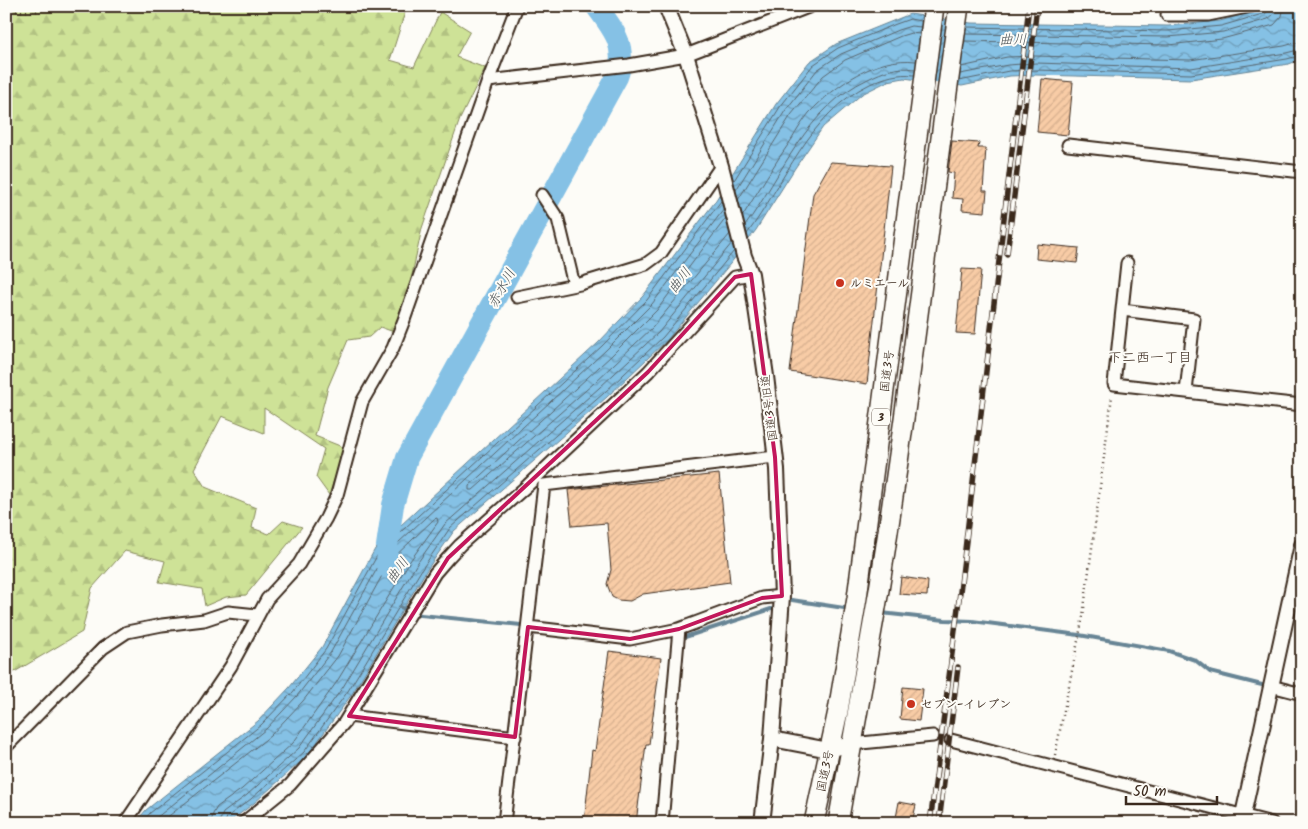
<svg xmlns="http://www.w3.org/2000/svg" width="1308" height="829" font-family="Kalam,'Klee One',sans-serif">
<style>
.forest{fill:url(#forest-firs);stroke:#84865a}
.water{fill:url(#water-waves);stroke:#678595}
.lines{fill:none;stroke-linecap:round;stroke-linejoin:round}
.shore{stroke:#59666e;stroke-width:1}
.stream{stroke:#678595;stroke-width:4}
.river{stroke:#85c1e5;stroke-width:22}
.building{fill:url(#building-hatch);stroke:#3b2a1e}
.minor-tunnel{stroke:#d6d2cc;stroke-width:11;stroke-dasharray:11 5.5;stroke-linecap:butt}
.minor-casing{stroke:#3b2a1e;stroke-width:15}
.tertiary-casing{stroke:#3b2a1e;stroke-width:18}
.trunk-casing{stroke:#3b2a1e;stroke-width:22}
.path{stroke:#3b2a1e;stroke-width:2.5;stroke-dasharray:1 4;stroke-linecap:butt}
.minor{stroke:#fdfcf7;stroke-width:11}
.tertiary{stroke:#fdfcf7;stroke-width:14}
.trunk{stroke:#fdfcf7;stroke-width:19}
.rail-casing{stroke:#3b2a1e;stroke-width:5.5}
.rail{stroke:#fdfcf7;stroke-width:4;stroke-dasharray:11;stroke-linecap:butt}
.marked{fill:none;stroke:#c2185b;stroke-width:4;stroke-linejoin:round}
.poi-dot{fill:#c8321e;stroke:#fdfcf7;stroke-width:2}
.labels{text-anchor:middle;stroke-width:4;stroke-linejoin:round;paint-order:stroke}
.shield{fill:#fdfcf7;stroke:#75695f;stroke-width:1}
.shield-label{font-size:11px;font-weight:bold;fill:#3b2a1e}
.poi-label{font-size:12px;font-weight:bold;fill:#3b2a1e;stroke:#fdfcf7;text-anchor:start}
.street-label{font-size:12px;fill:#3b2a1e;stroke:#fdfcf7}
.water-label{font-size:14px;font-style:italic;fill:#51575a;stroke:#fdfcf7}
.neighbourhood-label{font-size:14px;fill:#3b2a1e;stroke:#fdfcf7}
</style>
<defs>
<pattern id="forest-firs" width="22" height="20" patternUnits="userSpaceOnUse" patternTransform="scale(1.25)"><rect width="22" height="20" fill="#cee297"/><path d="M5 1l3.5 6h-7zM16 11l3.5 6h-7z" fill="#b2c282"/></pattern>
<pattern id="water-waves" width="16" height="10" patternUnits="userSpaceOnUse" patternTransform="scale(1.25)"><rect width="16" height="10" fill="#85c1e5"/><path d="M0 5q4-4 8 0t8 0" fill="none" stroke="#6e9db9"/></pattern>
<pattern id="building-hatch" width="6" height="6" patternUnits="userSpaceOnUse" patternTransform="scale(1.25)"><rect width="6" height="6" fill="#f8cca6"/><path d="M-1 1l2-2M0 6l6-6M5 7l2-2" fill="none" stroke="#d6af8e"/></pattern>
</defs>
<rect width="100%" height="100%" fill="#fdfcf7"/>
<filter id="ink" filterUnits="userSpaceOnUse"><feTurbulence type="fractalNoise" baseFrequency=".02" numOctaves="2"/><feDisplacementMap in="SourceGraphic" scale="10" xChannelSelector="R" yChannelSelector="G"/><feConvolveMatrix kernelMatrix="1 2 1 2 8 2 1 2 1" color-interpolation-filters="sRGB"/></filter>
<g filter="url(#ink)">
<path class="forest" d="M6 6H407L390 60 414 67 440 12 470 31 456 57 485 68 460 119 422 228 409 289 394 332 380 327 369 337 348 340 328 387 315 436 345 448 329 495 316 477 324 449 264 408V433L222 416 194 469 205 487 256 508 252 528 269 534 283 521 302 527 246 595 226 597 205 606 202 589 159 582 165 561 125 551 92 588 82 632 6 677Z"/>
<path class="water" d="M1273 6H1302V59L1289 64 1191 79 1036 75 1010 76 962 86 904 78 888 81 862 94 823 127 795 168 756 230 730 264 667 340 607 397 454 531 426 571 352 694 307 756 254 803 228 823H135L146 810 258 721 289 688 322 647 375 549 598 343 643 296 714 203 776 104 809 62 836 44 910 14 971 23 1168 26 1220 21Z"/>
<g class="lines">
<path class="shore" d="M967 27 1168 31 1221 26 1266 13 1269 10 1270 6
M966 34 1168 37 1223 32 1268 19 1274 14 1276 6
M965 41 1168 45 1222 39 1274 25 1282 16 1284 6
M961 67 1007 57 1035 56 1190 60 1284 46 1302 41
M960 74 1008 65 1036 63 1191 68 1286 53 1302 49
M959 81 1009 71 1036 70 1191 74 1287 59 1302 55
M733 182 780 107 813 65 838 48 896 24 910 19 921 21
M736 190 785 111 817 70 841 54 898 30 911 26 921 27
M738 200 791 115 823 76 845 60 901 36 911 33 920 34
M742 217C759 190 774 164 792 139 797 130 803 121 809 113 836 85 876 56 916 61
M726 218 657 310 611 356 469 486V490H473L594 383 653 327 730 234
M745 226C783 174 806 108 868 79 884 71 897 66 915 69
M747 234C785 183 808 114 870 84 885 77 898 73 914 75
M142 823 150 813 261 725 293 692 326 649 379 552 602 346 647 300 721 201
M150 823 266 729 297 696 331 652 384 556 606 350 652 304 724 209
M160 823 270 736 303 701 338 656 390 561 434 519 437 518 438 522 410 561 336 683 293 743 242 789 217 807 213 814 211 823
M219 823 223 813 247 795 299 748 343 687 416 565 445 524 599 388 659 332 732 243
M225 823 227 817 251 799 304 752 348 691 422 569 450 528 604 393 663 337 734 251"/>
<path class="stream" d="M792 600 844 608
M400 607 421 615 521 625
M881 613 945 620 972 621 1079 635 1169 651 1195 660 1210 672 1262 685
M682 638 771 609"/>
<path class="river" d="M388 568 387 546 393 505 407 458 617 77C628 47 614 30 596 6"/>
</g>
<path class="building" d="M1042 79 1073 82 1068 135 1037 132Z
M952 141 979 143 978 148H986L983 191H987L985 212 962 210 963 199 952 198 954 173 948 172Z
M831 162 891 166 867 384 790 372 813 194Z
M1037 244 1079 248 1077 263 1036 259Z
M962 269 981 270 975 334 956 333Z
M719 474 730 582 643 594 630 601 618 600 612 597 607 584 611 570 607 523 572 526 568 490Z
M901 577 928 581 927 596 899 594Z
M609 651 661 658 649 744H646L636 823H584L592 750 595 751Z
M903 687 923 689 919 721 900 719Z
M899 802 916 805 912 823H895Z"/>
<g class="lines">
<path class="minor-tunnel" d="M933 736 951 740"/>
<defs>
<path id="minor" d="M1168 6 1167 15H1208L1252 6
M488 81 629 65 686 55 811 6
M1068 145 1302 172
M542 195 558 219 574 285
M1127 263 1114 384 1302 405
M517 297 580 284 646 264 661 253 721 166
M1122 310 1194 319 1186 392
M528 627 630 639 679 629 762 598 782 596
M1271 686 1302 694
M349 716 515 737
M951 740 1272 823
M851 744 933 736
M6 747 103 648 127 632 162 625 204 620 228 612 257 615
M125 823 231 666 267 599 299 564 326 518 337 495 362 402 393 348 404 320 488 81 517 6
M243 823 290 785 344 723 435 573 448 558 460 545 528 485 648 372 735 277 751 274
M504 823 544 485 775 457
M662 823 679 629"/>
<path id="tertiary" d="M666 6 686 55 721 166 744 256 751 274 766 376 777 469 782 596 772 739 762 823
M772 739 829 750 851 744
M1243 815 1302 545"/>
<path id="trunk" d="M814 823 838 711 857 598 934 6
M838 823C851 745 866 668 879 590 910 396 931 201 959 6"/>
</defs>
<use href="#minor" class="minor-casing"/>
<use href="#tertiary" class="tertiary-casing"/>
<use href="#trunk" class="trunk-casing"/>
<path class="path" d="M6 11H38L50 6
M1055 755 1083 616 1112 396"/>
<use href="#minor" class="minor"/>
<use href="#tertiary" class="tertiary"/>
<use href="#trunk" class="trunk"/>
<defs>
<path id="rail" d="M1007 254 1037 6
M930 823 960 592 1029 6
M939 823 958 667"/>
</defs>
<use href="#rail" class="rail-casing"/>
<use href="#rail" class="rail"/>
</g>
</g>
<path class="marked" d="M751 274 775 457 782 596 762 598 679 629 630 639 528 627 515 737 349 716 448 558 648 372 735 277Z"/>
<g class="poi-dot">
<circle cx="840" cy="283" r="5"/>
<circle cx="911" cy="704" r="5"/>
</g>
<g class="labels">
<rect class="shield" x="872" y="408.5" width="18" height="17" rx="4"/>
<g class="shield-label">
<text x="881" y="421">3</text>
</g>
<g class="poi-label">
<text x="850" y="287">ルミエール</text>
<text x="921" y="708">セブン-イレブン</text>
</g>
<g class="street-label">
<text transform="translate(887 371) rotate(-83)" y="4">国道3号</text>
<text transform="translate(769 408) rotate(-97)" y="4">国道3号旧道</text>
<text transform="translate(825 771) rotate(-78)" y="4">国道3号</text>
</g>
<g class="water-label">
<text transform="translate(1013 39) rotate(-1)" y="5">曲川</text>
<text transform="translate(679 280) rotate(-52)" y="5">曲川</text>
<text transform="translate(501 288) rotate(-61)" y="5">赤水川</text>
<text transform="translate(397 570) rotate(-54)" y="5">曲川</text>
</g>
<g class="neighbourhood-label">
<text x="1150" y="362">下二西一丁目</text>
</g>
</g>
<rect width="1308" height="829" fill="none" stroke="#fdfcf7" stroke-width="25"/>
<rect x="12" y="12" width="1283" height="804" fill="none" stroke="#3b2a1e" stroke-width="2" filter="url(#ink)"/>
<path d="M1126 796v8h91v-8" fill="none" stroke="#3b2a1e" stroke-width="2.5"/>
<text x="1133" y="796" font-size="15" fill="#3b2a1e" stroke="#fdfcf7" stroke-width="4" paint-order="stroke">50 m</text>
</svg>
